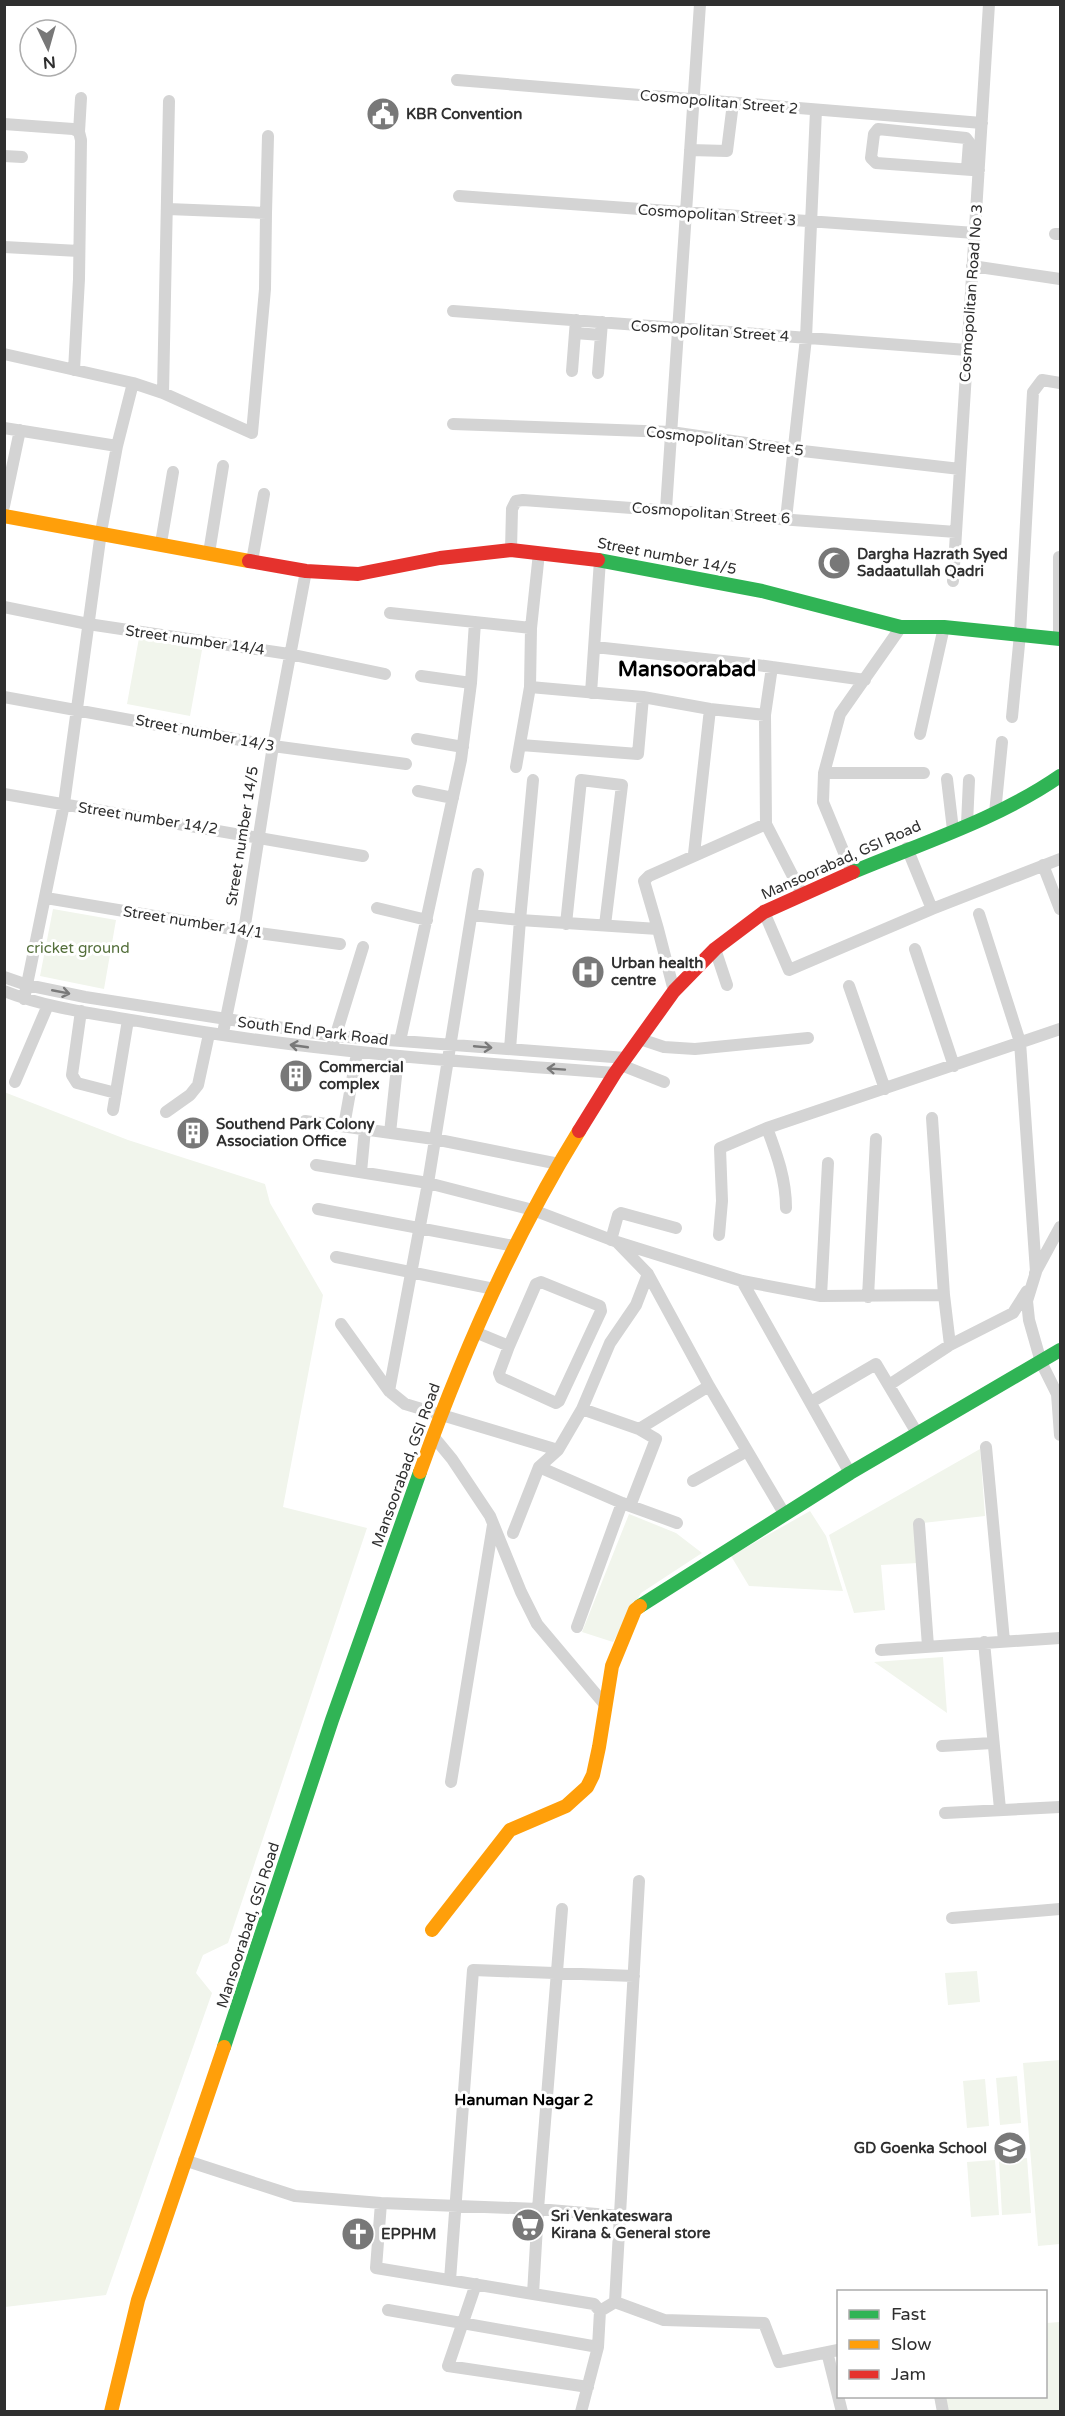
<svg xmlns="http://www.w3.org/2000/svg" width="1065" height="2416" font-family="'Varela Round',sans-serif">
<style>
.green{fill:#f1f5ec}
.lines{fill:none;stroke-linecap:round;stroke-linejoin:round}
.street{stroke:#d4d4d4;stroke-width:12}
.fast{stroke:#30b455;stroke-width:14}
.slow{stroke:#ff9f0a;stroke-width:14}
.jam{stroke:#e5322d;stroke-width:14}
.oneway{stroke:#797979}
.labels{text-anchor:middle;stroke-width:6;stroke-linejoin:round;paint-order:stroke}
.street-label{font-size:15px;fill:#2f2f2f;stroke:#fff}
.poi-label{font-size:15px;font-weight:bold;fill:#2f2f2f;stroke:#fff;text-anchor:start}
.park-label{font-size:15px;fill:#536e3a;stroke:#fff}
.neighbourhood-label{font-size:16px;font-weight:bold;fill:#000;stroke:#fff}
.district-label{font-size:21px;font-weight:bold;fill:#000;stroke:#fff}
</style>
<rect width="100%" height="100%" fill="#fff"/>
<path class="green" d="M139 638 202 650 190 716 127 704Z
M53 909 116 920 104 989 40 976Z
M4 1092 128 1140 265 1184 270 1203 323 1295 283 1507 367 1528 228 1943 203 1955 196 1973 212 1993 106 2295 5 2307Z
M980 1449 985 1516 914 1524 918 1563 881 1565 885 1610 854 1613 829 1535Z
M810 1511 826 1536 843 1591 749 1586 731 1556Z
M629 1514 676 1533 702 1553 641 1593 613 1642 582 1632Z
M943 1657 947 1713 874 1662Z
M977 1971 980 2002 948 2005 945 1973Z
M1060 2060V2244L1038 2246 1023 2063Z
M1017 2076 1021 2123 1000 2125 996 2078Z
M985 2079 989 2126 967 2128 963 2081Z
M1027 2158 1031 2213 1002 2215 999 2160Z
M995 2160 999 2215 971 2217 967 2162Z
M1060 2322V2411H943L940 2397 1046 2396V2323Z"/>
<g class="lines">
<path class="street" d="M457 80 982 123
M4 124 73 129 79 132 81 140 79 279 74 370
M79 132 81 98
M690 150 727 151 733 103
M4 156 22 157
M967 169 969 142 966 138 878 129 874 134 871 158 876 163 972 170H979
M459 196 975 233
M266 213 268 136
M1055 234H1060
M4 247 79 251
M972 266 1060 279
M453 311 967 350
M575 333 601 335
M4 354 133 383 163 393 252 433 265 289 266 213 168 209
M572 371 576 320
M598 373 602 322
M163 393 169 101
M453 424 671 432 794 450 960 469
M4 428 117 446
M4 506 20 430
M666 509 700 4
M786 519 806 338 816 110
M161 543 173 472
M511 550 512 509 516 501 523 500 956 532
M209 553 223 466
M252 561 264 494
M953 581 989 4
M4 607 88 624 289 654 385 674
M390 613 531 628
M1059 639V557
M595 647 750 664 865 680
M421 676 471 683
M530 687 643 697 710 709 765 715 766 824 802 894
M591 693 600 560
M4 697 273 746 406 764
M765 715 772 667
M1012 717 1020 634 1033 392 1042 380 1060 383
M920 734 944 627
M417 739 463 747
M521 745 638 754 643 697
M516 767 530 687 531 628 539 553
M824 773H924
M947 779 953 830
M418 791 453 798
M4 794 363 856
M995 813 1002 742
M967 824 969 780
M907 848 932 909
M694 854 710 709
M1043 865 1060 909
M852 872 823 802 824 773 840 714 901 627
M46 898 244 931 340 944
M377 908 427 920
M764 912 789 970 932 909 1060 859
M979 914 1020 1042 1036 1272 1027 1301 1029 1320 1041 1362 1057 1394 1060 1435
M472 915 520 920 533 780
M566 924 581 780 622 785 605 925
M658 929 644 881 649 876 766 824
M715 949 727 985
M915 949 954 1066
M4 977 27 985 85 997 335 1036 626 1058
M849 986 885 1089
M4 991C52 1010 105 1015 155 1024 307 1051 461 1062 615 1073
M24 999 64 804 101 532 117 446 133 383
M81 1011 72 1075 77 1083 116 1093
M224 1028 244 931 273 746 306 571
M640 1039 664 1047 695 1049 808 1038
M400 1041 461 760 471 683 475 622
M333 1044 363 947
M510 1049 520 920 658 929 674 991
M621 1065 664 1082
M15 1082 48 1005
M113 1110 128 1020
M166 1112 190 1095 198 1085 209 1034
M932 1118 944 1295 950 1345
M305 1121 434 1139 559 1164
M344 1126 357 1053
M767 1128C777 1155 786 1179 786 1208
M390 1133 398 1057
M316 1165 428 1183 533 1210 617 1242 742 1281 821 1296 944 1295
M361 1172 365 1129
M318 1209 514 1246
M719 1235 722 1201 720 1148 767 1128 1060 1029
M611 1240 618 1215 621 1213 676 1228
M618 1243 648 1274 709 1386 785 1515
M336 1257 494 1289
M1035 1273 1060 1227
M742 1281 850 1473
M821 1296 828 1163
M868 1297 876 1139
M341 1324 389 1391 405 1404 558 1450
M475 1332 509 1346 499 1373 501 1378 556 1403 559 1401 601 1311 600 1306 541 1282 536 1284 509 1346
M889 1385 950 1345 1013 1313 1027 1291
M389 1391 428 1183 478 874
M811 1402 876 1364 917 1433
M582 1409 639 1429 656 1439 630 1506
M639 1429 709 1386
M433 1436 452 1459 490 1516 521 1592 537 1624 606 1706
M986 1447 1004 1641
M539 1467 622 1503 677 1523
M693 1481 747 1451
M919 1524 928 1646
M513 1533 539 1467 558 1450 582 1409 610 1343 636 1305 648 1274
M577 1627 622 1503
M984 1642 1000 1809
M881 1650 1060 1638
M942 1746 992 1743
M451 1782 493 1525
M945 1813 1060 1807
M952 1918 1060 1909
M184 2160 295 2196 381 2203 538 2209 620 2216
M381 2203 376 2268 594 2304 600 2311 598 2347 581 2412
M450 2280 473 1970 634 1976
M476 2284 448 2366 588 2387
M533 2294 538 2209 562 1909
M615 2302 664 2320 764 2323 779 2362 838 2350
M388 2310 598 2347
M600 2311 615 2302 639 1881
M827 2352 842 2412
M940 2396 943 2412"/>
<path class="fast" d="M598 560 762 591 901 627H944L1060 639
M853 872C922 843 998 819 1060 776
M640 1606 850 1473 1060 1350
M224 2047 332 1720 420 1472"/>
<path class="slow" d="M4 516 249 561
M420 1472C462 1354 513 1238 579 1131
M432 1930 510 1830 566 1806 587 1787 593 1775 599 1747 612 1666 635 1610 640 1606
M111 2412 138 2300 224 2047"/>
<path class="jam" d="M249 561 306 571 358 574 440 558 511 550 598 560
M579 1131 615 1073 674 991 715 949 764 912 853 872"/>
</g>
<defs><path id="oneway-shaft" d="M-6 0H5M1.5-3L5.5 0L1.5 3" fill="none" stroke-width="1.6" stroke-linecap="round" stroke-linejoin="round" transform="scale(1.5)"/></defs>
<g class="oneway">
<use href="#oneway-shaft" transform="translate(61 992) rotate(11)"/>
<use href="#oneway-shaft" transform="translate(299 1046) rotate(-172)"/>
<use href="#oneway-shaft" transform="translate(483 1047) rotate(5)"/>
<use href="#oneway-shaft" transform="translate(556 1069) rotate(-176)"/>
</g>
<defs>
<symbol id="civic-disc" viewBox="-11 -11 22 22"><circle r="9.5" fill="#787878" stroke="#fff"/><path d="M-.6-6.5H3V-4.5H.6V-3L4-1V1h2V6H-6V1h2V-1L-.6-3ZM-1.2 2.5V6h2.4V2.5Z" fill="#fff"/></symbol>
<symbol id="mosque-disc" viewBox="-11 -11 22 22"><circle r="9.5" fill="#787878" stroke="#fff"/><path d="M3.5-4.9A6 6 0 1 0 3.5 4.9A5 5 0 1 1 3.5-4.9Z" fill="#fff"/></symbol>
<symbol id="hospital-disc" viewBox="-11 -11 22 22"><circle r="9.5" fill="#787878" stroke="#fff"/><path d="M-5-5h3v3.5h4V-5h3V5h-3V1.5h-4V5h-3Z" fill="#fff"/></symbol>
<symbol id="building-disc" viewBox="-11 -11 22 22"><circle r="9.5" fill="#787878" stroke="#fff"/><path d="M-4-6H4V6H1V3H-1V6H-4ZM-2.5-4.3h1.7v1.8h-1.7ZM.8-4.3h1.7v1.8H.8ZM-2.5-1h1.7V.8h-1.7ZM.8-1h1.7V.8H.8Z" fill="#fff"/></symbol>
<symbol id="school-disc" viewBox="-11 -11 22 22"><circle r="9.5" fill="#787878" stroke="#fff"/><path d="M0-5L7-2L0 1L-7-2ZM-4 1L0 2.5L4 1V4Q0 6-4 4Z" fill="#fff"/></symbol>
<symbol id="supermarket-disc" viewBox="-11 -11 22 22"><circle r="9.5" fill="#787878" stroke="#fff"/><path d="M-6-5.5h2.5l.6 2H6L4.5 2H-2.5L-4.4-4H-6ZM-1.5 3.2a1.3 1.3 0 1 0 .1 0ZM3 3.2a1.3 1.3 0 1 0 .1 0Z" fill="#fff"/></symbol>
<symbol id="church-disc" viewBox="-11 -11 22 22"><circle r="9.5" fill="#787878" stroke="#fff"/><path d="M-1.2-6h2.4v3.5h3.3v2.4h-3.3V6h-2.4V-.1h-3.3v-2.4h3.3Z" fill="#fff"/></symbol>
</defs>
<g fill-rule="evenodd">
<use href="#civic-disc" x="364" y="95" width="38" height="38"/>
<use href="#mosque-disc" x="815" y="544" width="38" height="38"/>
<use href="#hospital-disc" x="569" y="953" width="38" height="38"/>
<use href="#building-disc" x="277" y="1057" width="38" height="38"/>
<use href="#building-disc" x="174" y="1114" width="38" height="38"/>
<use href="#school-disc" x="991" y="2129" width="38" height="38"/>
<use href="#supermarket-disc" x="509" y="2206" width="38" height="38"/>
<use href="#church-disc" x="339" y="2215" width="38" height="38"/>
</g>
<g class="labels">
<g class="street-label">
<text transform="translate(719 102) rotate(5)" y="5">Cosmopolitan Street 2</text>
<text transform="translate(717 215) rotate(4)" y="5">Cosmopolitan Street 3</text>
<text transform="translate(971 293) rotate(-86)" y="5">Cosmopolitan Road No 3</text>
<text transform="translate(710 331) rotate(4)" y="5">Cosmopolitan Street 4</text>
<text transform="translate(725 441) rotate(7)" y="5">Cosmopolitan Street 5</text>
<text transform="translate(711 513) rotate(4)" y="5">Cosmopolitan Street 6</text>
<text transform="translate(667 556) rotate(11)" y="5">Street number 14/5</text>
<text transform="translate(195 640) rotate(8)" y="5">Street number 14/4</text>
<text transform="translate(205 733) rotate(11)" y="5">Street number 14/3</text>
<text transform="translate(148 818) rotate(9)" y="5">Street number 14/2</text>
<text transform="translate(242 836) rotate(-81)" y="5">Street number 14/5</text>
<text transform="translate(841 860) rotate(-24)" y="5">Mansoorabad, GSI Road</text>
<text transform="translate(193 922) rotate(9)" y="5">Street number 14/1</text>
<text transform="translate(313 1031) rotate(7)" y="5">South End Park Road</text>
<text transform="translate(406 1465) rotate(-70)" y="5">Mansoorabad, GSI Road</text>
<text transform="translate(248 1925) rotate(-72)" y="5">Mansoorabad, GSI Road</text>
</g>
<g class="poi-label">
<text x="406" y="119">KBR Convention</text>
<text x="857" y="559">Dargha Hazrath Syed<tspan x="857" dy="17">Sadaatullah Qadri</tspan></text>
<text x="611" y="968">Urban health<tspan x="611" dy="17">centre</tspan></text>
<text x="319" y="1072">Commercial<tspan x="319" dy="17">complex</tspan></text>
<text x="216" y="1129">Southend Park Colony<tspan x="216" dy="17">Association Office</tspan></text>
<text x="987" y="2153" text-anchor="end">GD Goenka School</text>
<text x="551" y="2221">Sri Venkateswara<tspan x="551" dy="17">Kirana &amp; General store</tspan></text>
<text x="381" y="2239">EPPHM</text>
</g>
<g class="park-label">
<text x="78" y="953">cricket ground</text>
</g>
<g class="neighbourhood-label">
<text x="524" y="2105">Hanuman Nagar 2</text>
</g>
<g class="district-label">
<text x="687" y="676">Mansoorabad</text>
</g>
</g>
<rect width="1065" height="2416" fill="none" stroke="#2f2f2f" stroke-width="12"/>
<rect x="837" y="2290" width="210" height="108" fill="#ffffff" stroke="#acacac" stroke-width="1.5"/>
<rect x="849" y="2310" width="30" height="9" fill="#30b455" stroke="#acacac" stroke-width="1.5"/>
<text x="891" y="2320" font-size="18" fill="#2f2f2f">Fast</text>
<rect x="849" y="2340" width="30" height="9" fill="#ff9f0a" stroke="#acacac" stroke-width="1.5"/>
<text x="891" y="2350" font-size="18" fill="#2f2f2f">Slow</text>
<rect x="849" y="2370" width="30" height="9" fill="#e5322d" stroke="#acacac" stroke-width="1.5"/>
<text x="891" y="2380" font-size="18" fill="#2f2f2f">Jam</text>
<g transform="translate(48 48) rotate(175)"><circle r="28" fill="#ffffff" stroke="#acacac" stroke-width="1.5"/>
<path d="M0-4.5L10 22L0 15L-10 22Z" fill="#787878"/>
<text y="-9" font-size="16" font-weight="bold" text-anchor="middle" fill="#2f2f2f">N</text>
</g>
</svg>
